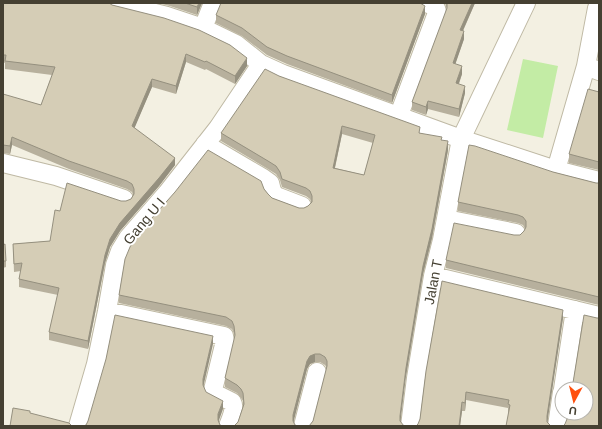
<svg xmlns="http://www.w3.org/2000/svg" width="602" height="429" font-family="Arial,sans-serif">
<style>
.green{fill:#c3eca5}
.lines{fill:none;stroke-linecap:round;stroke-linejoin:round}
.minor-casing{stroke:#bfb9a4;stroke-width:20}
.minor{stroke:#fff;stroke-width:18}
.wall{fill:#b7b09d;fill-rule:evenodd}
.shaded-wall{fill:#95907f}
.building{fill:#d5cdb6;stroke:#95907f;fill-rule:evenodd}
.labels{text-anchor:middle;stroke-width:4;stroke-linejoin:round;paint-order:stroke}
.street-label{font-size:14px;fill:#454032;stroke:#fff}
</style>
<rect width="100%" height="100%" fill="#f3f0e2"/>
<path class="green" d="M523 59 558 66 543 138 507 130Z"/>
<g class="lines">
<defs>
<path id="minor" d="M115 3 167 16 203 28 236 44 261 64 283 74 461 139 556 170 599 181
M597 8 586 66 599 71
M203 28 213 3
M399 115 437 13C437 6 431 5 426 3
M205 144 263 178 270 183 272 191 276 196 302 206
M3 163 56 176 124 199
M556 170 586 66
M446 219 516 233
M433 276 599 316
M107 311 224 336 225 341 213 390 214 393 232 402C236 409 231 418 228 426
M563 389 575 310
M78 426 96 364 107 311 115 265 120 251 128 238 167 193 218 128 261 64
M303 426 317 372
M410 426 416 378 433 276 442 240 461 139 526 3
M557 426 562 392"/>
</defs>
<use href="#minor" class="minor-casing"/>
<use href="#minor" class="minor"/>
</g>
<path class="wall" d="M3 3 112 5 247 66 235 84 206 69 205 70 186 62 176 94 152 87 134 128 175 165 159 186 120 231 110 247 105 263 88 349 49 340V332L58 295 19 287V279L21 271 14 272 13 244 50 241 60 211 121 201H126L131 199 133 195 132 192 127 189 69 169 12 145 10 154 3 153V95L41 105 52 75 5 69V63L3 62Z
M158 3H202L197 15 170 6Z
M445 3H475L463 31 464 39 455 64 462 74 459 84 465 93 459 117 428 109 426 115 412 110V102L447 9Z
M571 3H588L587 4Z
M425 14 392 103 287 64 267 55 242 36 216 23V15Z
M279 76 420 133 442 140 448 150 432 238 423 274 406 376 310 425 313 421 327 368 325 365 320 362H315L310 364 307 369 293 421 238 422 243 406V401L241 398 237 393 225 387V378L235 338 234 334 232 329 226 326 119 303V295L264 189 268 194 272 198 299 208H304L308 206 311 202 310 199 306 196 282 187 280 180 276 174 268 169 221 141V133ZM342 134 373 143 364 175 335 168Z
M599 92V170L569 163V154Z
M553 172 596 183H599V305L446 268V260L514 235H520L524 231 525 229 523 225 518 223 458 211V202Z
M3 245 6 261V267L3 268Z
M563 318 547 422 508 412V408L466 400 465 411H462L460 426H416Z"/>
<path class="shaded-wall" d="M199 3H202L197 15V7Z
M472 3H475L460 37V30Z
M425 6V14L392 103V95Z
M464 31V39L453 71V63Z
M186 54V62L176 94V86Z
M247 58V66L235 84V76Z
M462 66V74L456 91V83Z
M152 79V87L132 134V126Z
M465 86V93L459 117V109Z
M428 101V109L426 115V107Z
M342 126V134L333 176V168Z
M12 137V145L10 154V146Z
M448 141V150L432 238 423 274 406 376 400 425V416L406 368 423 266Z
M175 158V165L159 186 120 231 110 247 105 263 88 349V341L105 255 110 239 120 223Z
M563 310V318L547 424V416Z
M213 336V344L203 388V379Z
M315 354V362L310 364 307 369 293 424V415L307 361 310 356Z
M466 392V400L465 411V403Z
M223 401V409L218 423V426V414Z
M462 402V411L460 426H459Z"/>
<path class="building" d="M3 3H109L112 5 164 18 199 30 230 45 247 58 235 76 206 61 205 62 186 54 176 86 152 79 132 126 175 158 159 178 120 223 110 239 105 255 88 341 49 332 59 288 19 279 22 263 14 264 13 244 50 241 55 210 60 211 67 183 121 201H126L131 199 134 194V189L132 184 127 181 69 161 12 137 10 146 3 145V94L41 105 55 67 5 61 6 55H3Z
M185 3H199L197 7Z
M221 3H420L425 6 392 95 287 56 267 47 242 28 216 15Z
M447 3H472L460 30 464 31 453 63 462 66 456 83 465 86 459 109 428 101 426 107 412 102 447 8Z
M265 69 279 76 420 127 419 133 442 137 441 140 448 141 432 229 423 266 406 368 400 416V421L404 426H309L313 421 327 366V361L325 357 320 354H315L310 356 307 361 293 415V421L295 425 297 426H234L238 422 244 404 243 393 241 389 237 385 225 378 235 335 234 326 232 321 226 317 119 295 125 259 130 247 136 236 175 192 208 150 261 181 264 189 268 194 272 198 299 208H304L308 206 312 202V196L310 191 306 188 282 179 280 172 276 166 268 161 221 133ZM342 126 375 135 364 175 333 168Z
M588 89 599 92V162L569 154Z
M469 145 475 146 553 172 596 183H599V297L446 260 454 223 514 235H520L524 231 526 227V221L523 217 518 215 458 202Z
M5 244 6 261H3V245Z
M442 281 563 310 547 416V422L551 426H506L510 405 508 404 509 400 466 392 465 403 462 402 459 426H416L418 424 420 419 426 371Z
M115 315 213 336 203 379V385L206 392 223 401 218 414V420L220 425 222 426H84L86 425 88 421 106 359Z
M584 315 597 318H599V426H563L565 424 567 419 568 413H586V389H572Z
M13 408 30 411V413L69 423 72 426H10Z"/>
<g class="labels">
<g class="street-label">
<text transform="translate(144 221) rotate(-50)" y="5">Gang U I</text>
<text transform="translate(433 282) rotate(-79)" y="5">Jalan T</text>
</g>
</g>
<rect width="602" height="429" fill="none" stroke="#454032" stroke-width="8"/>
<g transform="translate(574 401) rotate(187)"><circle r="19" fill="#ffffff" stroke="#b5b3ad"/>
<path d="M0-3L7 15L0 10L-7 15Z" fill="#ff500d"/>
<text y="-6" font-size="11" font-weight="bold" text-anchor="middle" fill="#454032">U</text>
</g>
</svg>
